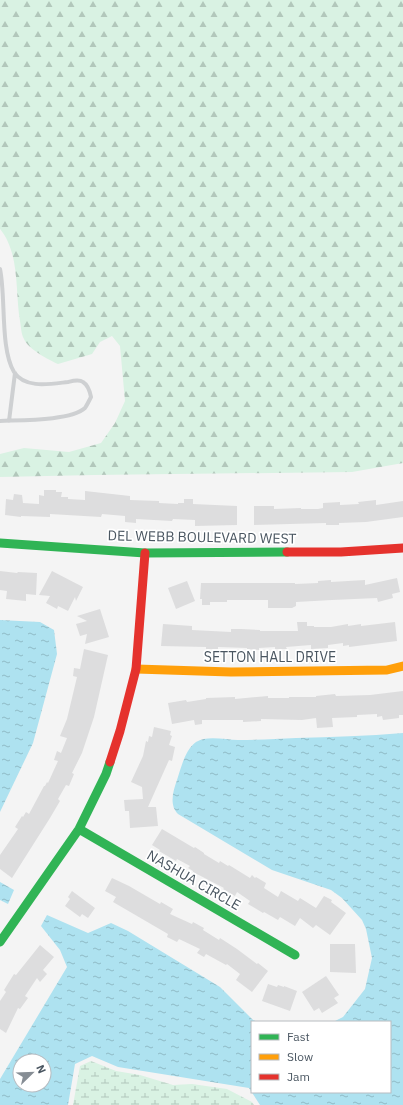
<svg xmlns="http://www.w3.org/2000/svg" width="403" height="1105" font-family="'IBM Plex Sans',sans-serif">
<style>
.forest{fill:url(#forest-firs)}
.wetland{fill:url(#wetland-marsh)}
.water{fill:url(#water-ripples);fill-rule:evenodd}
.building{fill:#ddddde}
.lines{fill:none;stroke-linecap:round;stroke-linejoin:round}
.lane{stroke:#ced0d2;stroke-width:4}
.fast{stroke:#30b455;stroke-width:9}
.slow{stroke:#ff9f0a;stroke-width:9}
.jam{stroke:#e5322d;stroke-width:9}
.labels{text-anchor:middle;stroke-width:3.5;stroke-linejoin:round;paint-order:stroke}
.street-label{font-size:14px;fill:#4a5661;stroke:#fff}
</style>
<defs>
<pattern id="forest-firs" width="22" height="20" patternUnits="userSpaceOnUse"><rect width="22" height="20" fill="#d9f2e3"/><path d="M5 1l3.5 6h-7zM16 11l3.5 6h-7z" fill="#b2c7bb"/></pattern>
<pattern id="wetland-marsh" width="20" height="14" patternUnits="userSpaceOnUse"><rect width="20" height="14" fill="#d9f2e3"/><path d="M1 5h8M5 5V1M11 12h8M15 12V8" fill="none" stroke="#b2c7bb"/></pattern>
<pattern id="water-ripples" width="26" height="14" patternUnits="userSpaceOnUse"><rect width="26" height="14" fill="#aee2f0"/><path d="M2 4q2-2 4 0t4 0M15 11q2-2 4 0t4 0" fill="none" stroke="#90bac6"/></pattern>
</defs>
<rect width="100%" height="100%" fill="#f4f4f4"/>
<path class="forest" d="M0 0H403V463L352 472 94 475 0 477V454L24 448 69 452 101 443 115 423 125 401 120 346 112 336 100 342 92 354 58 364C49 360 28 349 24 339 21 334 21 326 20 321 15 291 20 253 0 229Z"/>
<path class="wetland" d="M91 1061 116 1071 140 1075 173 1085 192 1084 227 1089 252 1102 254 1105H73L80 1066Z"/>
<path class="water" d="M0 620 40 622 54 630 57 654 33 743 0 812Z
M403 733V1105H260L249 1088 118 1067 92 1056 75 1064 68 1105H0V1079L67 967 60 950 41 926 47 915 88 933 111 923 128 931 220 987 253 1020 258 1022H252V1092H390V1022H333L343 1017 365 989 372 958 366 929 362 920 342 898 331 890 272 870 178 814C169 805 173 791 177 780 181 768 185 750 196 742 207 735 226 740 238 740 257 740 277 739 296 738 332 737 367 736 403 733ZM20 1061H44V1085H20Z
M0 882 14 890 8 904 0 900Z"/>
<path class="building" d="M44 490H56V492H62L61 497H68V499L85 500V491L130 496V500L159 501V503L178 504V503H184V499H193V504L237 506V525L195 526V520L173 519 172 521 136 519V523L125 522V516L102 514 101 517 50 514V517L21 516V517L5 515 6 499 13 500 14 494 22 495 23 503 39 504V495L44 496Z
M376 500V505L403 501V517L366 522 339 523V525H326V523L254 525V506H274V509L301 508V509H318L323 508V503L340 502V505L359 504 358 502Z
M0 571 17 573 18 572 37 573 36 595 26 594V601L6 599 7 591 0 590Z
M52 571 83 587 76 601 75 597 68 611 58 606 57 609 46 603 50 596 39 595Z
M397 578 400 592 392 594 393 598 378 602 377 598 332 600 296 602V606L292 608H268V600H227V602H210V605H202V599H200L201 583H295V584L318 583V581L331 580V582L365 580V585Z
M187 581 195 601 176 609 168 588Z
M100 609 109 637 85 644 87 634 80 636 76 624 87 621 77 616Z
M297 622H307V626H314V627H331L348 624V626L361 624V626L395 622 397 641 349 647V645L343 646V643L328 645V648L311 649V645L286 647 287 649H275V647L259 648V650L247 649V648L218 647V649H206V647L161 646 163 624 192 626V630L231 632V629H241L260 630V631H298Z
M84 649 108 655 94 717 82 753 72 773 74 774 69 786 66 785 58 799 60 801 50 818 12 878 0 869V855L18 829 15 827 22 816 23 817 26 812 29 814 44 786H45L47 782 48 783 58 761 54 760 57 751 61 753 67 738 60 736 67 719 77 677 73 676 74 668 80 669Z
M403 691V715H399V718L383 720 382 716 377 717V714L357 715V717L332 718 333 727 317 728 316 718 302 720 261 719V721L243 722V720H202V724L195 725 194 720 172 724 168 703 186 700 187 702 206 699V698L235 697V699L268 696V698H289V697H316V696L335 694 336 696 370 695Z
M154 727 171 731 170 735 172 736 169 745 175 747 172 761 169 760 148 807H156L158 826 130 828 129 811H125L124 800 143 799 142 787 131 782 143 756 146 741 148 742 149 736 152 737Z
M162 829 194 848 195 847 204 853V854L219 863 220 861 228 866 229 865 250 878 252 875 255 878 256 877 266 883 264 888 278 897 281 891 298 901 300 898 316 908 324 896 332 900 331 902 346 913 330 935 316 925 313 928 300 918 295 926 280 917 278 920 264 912 263 913 248 904 250 901 237 892 235 896 223 889 224 888 193 872V871L188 868 190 866 177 859 176 861 159 851 160 850 152 845Z
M112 878 129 886 160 904 161 902 173 909 170 914 192 924 193 922 204 928 203 930 219 940 220 938 237 949 257 964 258 963 268 971 252 992 236 980 240 974 227 964 226 965 206 954 204 957 197 953 200 949 179 939 177 942 167 937 168 934 113 902 116 897 105 891Z
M72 891 95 908 88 918 82 914 80 917 65 906 70 899 68 897Z
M330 944H355L356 973 330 972Z
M40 945 54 957 43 970 47 974 40 982 37 978 25 996 28 998 20 1009 18 1008 6 1033 0 1029V1001L6 992 4 990 14 974 16 975Z
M326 976 339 995 334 998 338 1003 322 1013 319 1008 314 1011 302 992Z
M268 984 277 987 278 985 284 987V986L297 991 290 1011 262 1001Z"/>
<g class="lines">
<path class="lane" d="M0 269C6 297 0 349 14 372 25 389 50 384 68 382 72 381 79 379 83 382 88 385 90 392 91 397 89 401 87 405 85 408 71 421 19 420 0 421
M9 421 15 373"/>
<path class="fast" d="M0 543 145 553 287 552
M79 829 295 955
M0 942 79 829 106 774 110 762"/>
<path class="slow" d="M136 669 231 672 387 670 403 666"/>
<path class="jam" d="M287 552H341L403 548
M110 762 120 731 136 669 145 553"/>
</g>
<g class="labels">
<g class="street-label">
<text transform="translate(202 537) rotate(1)" y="5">DEL WEBB BOULEVARD WEST</text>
<text x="270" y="662">SETTON HALL DRIVE</text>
<text transform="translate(194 880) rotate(30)" y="5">NASHUA CIRCLE</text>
</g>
</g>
<rect x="251" y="1021" width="140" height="72" fill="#ffffff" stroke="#b7bbc0"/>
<rect x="259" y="1034" width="20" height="6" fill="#30b455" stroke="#b7bbc0"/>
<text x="287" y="1041" font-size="12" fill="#4a5661">Fast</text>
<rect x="259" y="1054" width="20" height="6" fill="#ff9f0a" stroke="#b7bbc0"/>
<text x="287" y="1061" font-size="12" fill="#4a5661">Slow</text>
<rect x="259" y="1074" width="20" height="6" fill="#e5322d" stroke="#b7bbc0"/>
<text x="287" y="1081" font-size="12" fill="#4a5661">Jam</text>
<g transform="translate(32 1073) rotate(67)"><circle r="19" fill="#ffffff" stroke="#b7bbc0"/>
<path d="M0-3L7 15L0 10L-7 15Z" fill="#868d94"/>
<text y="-6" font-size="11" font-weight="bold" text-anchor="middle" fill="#4a5661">N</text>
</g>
</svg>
